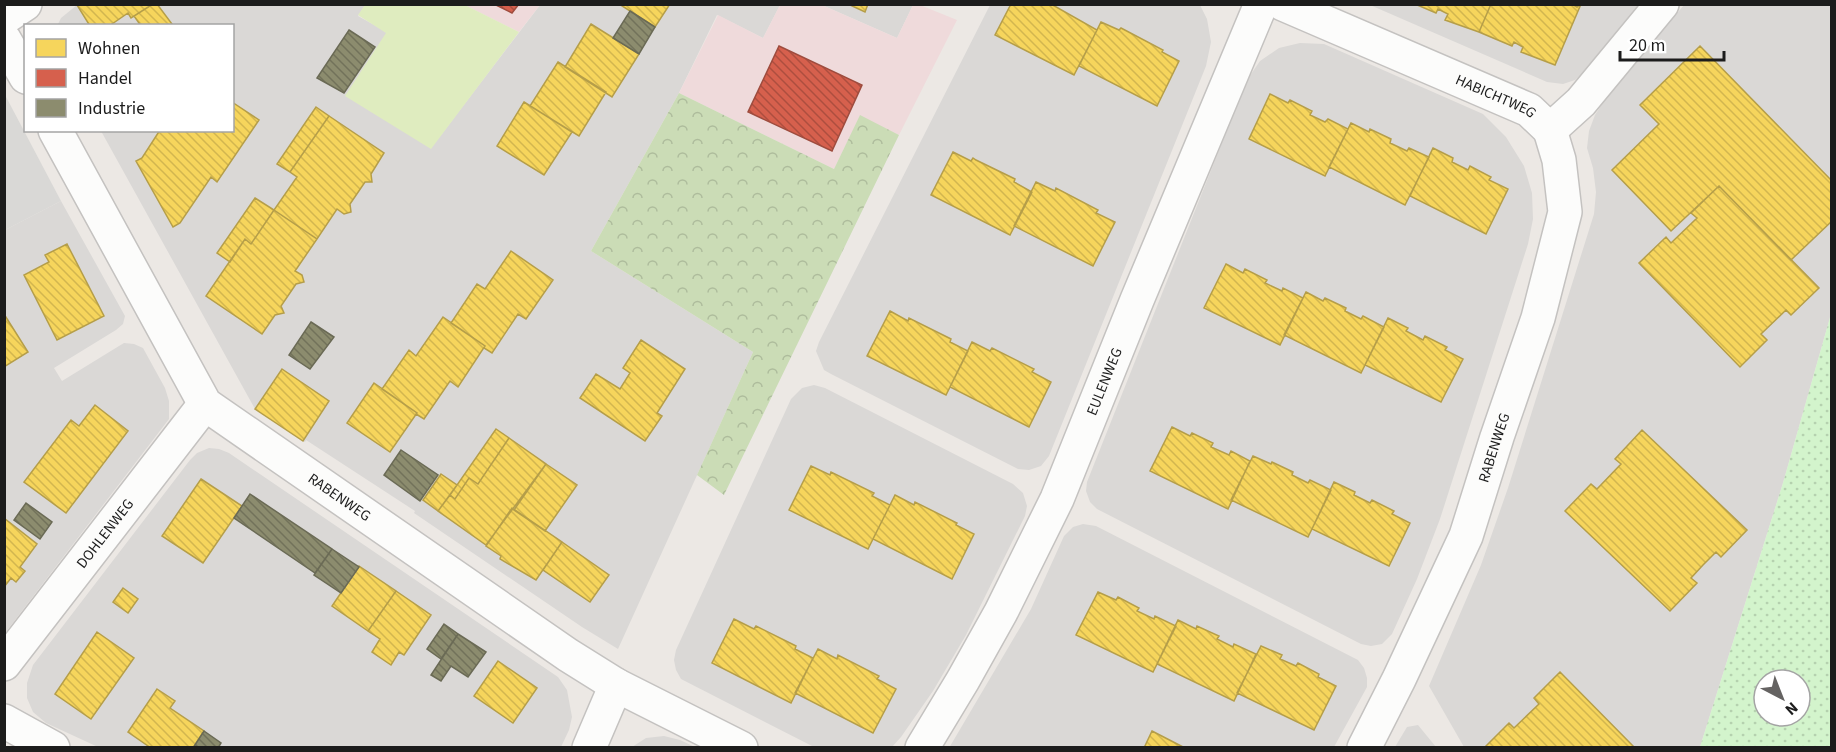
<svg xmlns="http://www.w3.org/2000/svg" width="1836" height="752" font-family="'Source Sans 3',sans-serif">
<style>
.residential{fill:#dad8d6}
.commercial{fill:#efdadb}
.religious{fill:#d9d8d6}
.grass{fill:#dfecbf}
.forest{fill:url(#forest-crowns)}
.park{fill:url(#park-dots);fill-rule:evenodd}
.homes{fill:url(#homes-back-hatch);stroke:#b59e49;stroke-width:1.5}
.shops{fill:url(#shops-back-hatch);stroke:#9e4c3e;stroke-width:1.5}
.industry{fill:url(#industry-back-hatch);stroke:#6a6a55;stroke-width:1.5}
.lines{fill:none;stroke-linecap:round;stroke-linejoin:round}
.street-casing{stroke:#c4c2c0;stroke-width:36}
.street{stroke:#fcfcfb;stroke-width:33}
.labels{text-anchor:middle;stroke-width:6;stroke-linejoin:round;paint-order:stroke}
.street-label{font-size:15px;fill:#1c1c1c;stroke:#fff}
</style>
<defs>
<pattern id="forest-crowns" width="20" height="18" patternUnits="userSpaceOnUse" patternTransform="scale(1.5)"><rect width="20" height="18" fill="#cbdcb6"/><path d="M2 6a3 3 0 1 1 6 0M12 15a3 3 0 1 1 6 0" fill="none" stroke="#aebc9c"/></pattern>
<pattern id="park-dots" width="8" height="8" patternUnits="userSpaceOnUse" patternTransform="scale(1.5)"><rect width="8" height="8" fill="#d3f4cc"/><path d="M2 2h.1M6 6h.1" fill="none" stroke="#b5d1af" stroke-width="1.8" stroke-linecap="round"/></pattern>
<pattern id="homes-back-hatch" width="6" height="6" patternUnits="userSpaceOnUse" patternTransform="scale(1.5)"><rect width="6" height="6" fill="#f6d55c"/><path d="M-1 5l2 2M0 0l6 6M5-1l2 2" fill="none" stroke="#d2b64f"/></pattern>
<pattern id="shops-back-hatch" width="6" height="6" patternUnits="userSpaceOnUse" patternTransform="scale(1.5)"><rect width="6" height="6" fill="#d6604d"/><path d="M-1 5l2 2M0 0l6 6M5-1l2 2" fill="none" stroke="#ad4e3f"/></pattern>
<pattern id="industry-back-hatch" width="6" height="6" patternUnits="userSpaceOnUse" patternTransform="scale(1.5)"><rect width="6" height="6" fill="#8c8c6e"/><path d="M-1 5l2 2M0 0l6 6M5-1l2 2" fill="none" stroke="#72725a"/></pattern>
</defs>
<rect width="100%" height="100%" fill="#ece8e4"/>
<path class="residential" d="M77 5H365L358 16 387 32 431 148 540 5H780L763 38 717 15 679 93 591 251 753 352 618 649 582 627 414 513 415 511 306 440 305 442 255 409 101 131 232 130V26H57L61 18Z
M822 5H913L897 38Z
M990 5H1200L1207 19 1211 42 1206 66 1049 456 1041 466 1029 470 1018 469 831 374 824 370 816 351 819 342Z
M1370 5H1640L1587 70 1575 80 1563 84 1547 82Z
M1684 5H1831V314L1783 483 1700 747H1464L1429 686 1481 565 1508 488 1594 214 1596 192 1593 168 1587 148 1589 131 1595 115 1606 98Z
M1300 43 1324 44 1483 114 1506 137 1524 166 1532 193 1533 219 1528 244 1440 519 1417 579 1392 634 1382 644 1371 646 1361 644 1097 509 1090 502 1086 491 1087 482 1247 80 1260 61 1279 48Z
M61 201 125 316 123 324 116 330 54 368 62 381 119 346 124 343 134 344 143 348 165 388 169 401V419L5 633V230Z
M814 385 825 388 1013 484 1023 493 1027 506 1025 516 966 635 933 691 901 737 892 747H814L681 679 676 670 674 660 676 650 791 399 802 388Z
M209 448 219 449 229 453 558 677 567 690 572 717 569 730 561 747H98L46 723 33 712 27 698V683L33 665 190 460 197 453Z
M1083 524 1096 526 1358 660 1364 668 1367 678V687L1334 747 949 748 1031 609 1064 536 1073 527Z
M1418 725 1436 747H1395L1407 727Z
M664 736 680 740 695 747H632L646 738Z"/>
<path class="commercial" d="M465 5H540L519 32Z
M780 5H822L897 38 913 5H920L957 20 899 135 860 116 834 169 679 93 718 15 763 38Z"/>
<path class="religious" d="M4 93 61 201 5 230H4Z"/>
<path class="grass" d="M365 5H465L519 32 431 149 345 96 386 33 358 15Z"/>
<path class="forest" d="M679 93 834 169 860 115 899 135 724 495 697 475 753 352 591 251Z"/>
<path class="park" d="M1831 314V747H1700L1783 483ZM1764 680H1800V716H1764Z"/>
<path class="homes" d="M153 4H157L172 24 169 26H141L134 16Z
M153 4 131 18 128 13 109 26H90L77 5Z
M619 4H670L655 27Z
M848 4H868L865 12Z
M1011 4H1051L1097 30 1074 75 995 35Z
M1415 4H1491L1479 32 1445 20 1448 14 1438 9 1436 13Z
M1491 4H1572L1577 7 1581 4 1555 65 1521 52 1523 47 1514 42 1512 46 1479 32Z
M1101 22 1119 30 1121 28 1163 50 1162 52 1179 61 1157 106 1079 66Z
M591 24 639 54 612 97 565 67Z
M1700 46 1832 181V221L1791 260 1719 186 1671 231 1612 170 1659 124 1640 105Z
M558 62 606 92 579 136 530 106Z
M1270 94 1288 103 1290 100 1312 111 1310 115 1325 122 1328 119 1348 129 1325 176 1249 139Z
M232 102 259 120 217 182 211 177 180 223 173 227 136 161 142 158 160 130H232Z
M524 102 572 132 544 175 497 146Z
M316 107 329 116 290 172 277 164Z
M329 116 384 153 371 174 372 182H365L350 204 351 212 344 214 337 209 317 239 274 210 297 177 290 172Z
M1351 123 1369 132 1370 129 1391 139 1390 143 1407 151 1409 148 1429 157 1405 205 1329 167Z
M1433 148 1453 158 1452 162 1468 170 1470 166 1491 177 1489 180 1508 189 1486 234 1410 196Z
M953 152 971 161 973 158 976 160 1015 179 1014 182 1032 192 1010 235 931 195Z
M1036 182 1055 191 1056 188 1098 210 1096 213 1115 222 1093 266 1014 226Z
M1719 186 1819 288 1791 315 1786 310 1761 334 1767 340 1740 367 1639 263 1666 237 1671 243 1697 218 1691 213Z
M255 198 274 210 251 244 245 239 230 262 217 253Z
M274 210 317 239 295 271 302 275 304 282 296 284 281 306 284 313 275 315 262 334 206 296 245 239 251 244Z
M67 244 104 316 57 340 24 275 49 262 45 255Z
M511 251 553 280 526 319 518 314 492 353 484 348 485 346 451 323 477 284 485 289Z
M1226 264 1243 273 1245 269 1267 280 1265 283 1282 291 1283 288 1303 298 1280 345 1204 308Z
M1306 292 1323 301 1325 298 1346 308 1345 311 1361 319 1363 316 1384 327 1361 373 1284 335Z
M890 311 908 321 909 318 951 339 950 342 968 351 946 395 867 356Z
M4 314 28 352 4 367Z
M443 317 485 346 458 387 450 381 424 419 416 414 417 413 382 389 409 350 416 356Z
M1388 318 1408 328 1406 331 1423 340 1425 336 1447 347 1445 350 1463 359 1441 402 1365 365Z
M641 340 685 369 657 413 662 416 645 441 580 398 596 374 620 389 630 373 623 368Z
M972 342 990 351 992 348 1034 369 1032 372 1051 382 1029 427 950 387Z
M282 369 329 401 303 441 255 409Z
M374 383 417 413 390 452 347 423Z
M95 405 128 431 66 513 24 482 71 420 79 426Z
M1172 427 1190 436 1192 433 1213 443 1211 447 1229 455 1231 451 1250 461 1228 509 1150 471Z
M496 429 509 438 478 484 469 478 455 499 450 495Z
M1642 430 1747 530 1721 557 1716 552 1703 565 1691 578 1697 583 1670 611 1565 511 1591 484 1597 489 1621 464 1615 459Z
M509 438 546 464 486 545 438 511 450 495 455 499 469 478 478 484Z
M1253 456 1271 464 1272 462 1293 472 1292 475 1308 483 1310 480 1331 490 1308 537 1231 500Z
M546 464 577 485 545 531 514 510Z
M811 466 830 475 831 472 874 493 872 496 890 505 868 549 789 510Z
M441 474 457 485 438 511 423 500Z
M201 479 242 506 203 563 162 536Z
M1334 482 1355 492 1354 495 1370 503 1372 500 1394 511 1392 514 1410 523 1389 566 1312 529Z
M895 495 914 505 915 502 957 523 956 525 974 534 952 579 873 539Z
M512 508 562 542 536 580 500 559 501 556 486 546Z
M4 518 37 544 20 567 25 571 16 582 11 578 4 587Z
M562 542 609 575 590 602 543 570Z
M359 566 396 591 368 631 332 606Z
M123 588 138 599 128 613 113 602Z
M396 591 431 615 404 655 399 652 391 665 372 652 380 639 368 631Z
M1098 592 1116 600 1118 597 1139 608 1137 611 1154 619 1155 616 1176 626 1153 672 1076 635Z
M734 619 754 629 756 626 796 646 795 649 813 658 791 703 712 663Z
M1178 620 1196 629 1197 626 1219 636 1217 639 1233 647 1234 644 1256 654 1234 701 1157 664Z
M97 632 134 658 91 719 55 694Z
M1261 646 1282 655 1280 659 1296 666 1298 663 1319 674 1318 677 1336 686 1314 730 1237 693Z
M818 649 837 659 838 655 879 676 877 679 896 689 873 733 795 693Z
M498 661 537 688 513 723 474 696Z
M1560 672 1635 748H1484L1509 723 1514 728 1539 704 1534 698Z
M157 689 175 701 170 708 204 731 193 748H151L128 732Z
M1152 731 1185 748H1144Z"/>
<path class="shops" d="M494 4H519L512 13Z
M779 46 862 85 832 151 748 112Z"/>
<path class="industry" d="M630 11 655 27 639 54 613 38Z
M349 30 375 47 344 93 317 78Z
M311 322 334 337 310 369 289 355Z
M401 450 438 475 420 501 384 475Z
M250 494 332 549 315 573 234 518Z
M26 503 52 522 40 539 14 520Z
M332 549 359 567 341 593 314 575Z
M444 624 458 634 441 659 427 649Z
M458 634 486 652 468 677 451 666 441 681 431 675Z
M204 731 221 743 218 748H193Z"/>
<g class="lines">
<defs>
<g id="street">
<path id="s1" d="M1283 4 1529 110 1550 130"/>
<path d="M4 18 25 4"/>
<path d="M4 39 26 77"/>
<path id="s2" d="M55 130 205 404 568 655 616 685 741 748"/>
<path d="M1550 130 1581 102 1662 4"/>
<path id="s3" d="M4 664 205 404"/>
<path d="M4 721 53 748"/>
<path d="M589 748 616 685"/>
<path id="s4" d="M922 748 963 680 1001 612 1057 499 1137 300 1261 4"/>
<path id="s5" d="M1364 748 1399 679 1466 536 1497 437 1538 318 1565 212 1559 160 1550 130"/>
</g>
</defs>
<use href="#street" class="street-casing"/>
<use href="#street" class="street"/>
</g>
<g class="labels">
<g class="street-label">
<text dy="5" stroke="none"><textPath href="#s1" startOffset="232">HABICHTWEG</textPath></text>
<text dy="5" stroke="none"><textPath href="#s4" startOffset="410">EULENWEG</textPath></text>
<text dy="5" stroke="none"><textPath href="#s5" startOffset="328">RABENWEG</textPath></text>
<text dy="5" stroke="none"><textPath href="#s2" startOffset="476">RABENWEG</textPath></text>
<text dy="5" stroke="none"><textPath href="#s3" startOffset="165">DOHLENWEG</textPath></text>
</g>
</g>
<rect width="1836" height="752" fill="none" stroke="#1c1c1c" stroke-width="12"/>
<rect x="24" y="24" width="210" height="108" fill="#ffffff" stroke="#a4a4a4" stroke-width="1.5"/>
<rect x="36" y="39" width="30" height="18" fill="#f6d55c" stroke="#a4a4a4" stroke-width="1.5"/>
<text x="78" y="54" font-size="18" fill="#1c1c1c">Wohnen</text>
<rect x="36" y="69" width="30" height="18" fill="#d6604d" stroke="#a4a4a4" stroke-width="1.5"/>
<text x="78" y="84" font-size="18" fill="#1c1c1c">Handel</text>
<rect x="36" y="99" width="30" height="18" fill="#8c8c6e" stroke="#a4a4a4" stroke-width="1.5"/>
<text x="78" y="114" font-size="18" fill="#1c1c1c">Industrie</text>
<g transform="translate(1782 698) rotate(138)"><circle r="28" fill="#ffffff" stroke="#a4a4a4" stroke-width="1.5"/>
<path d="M0-4.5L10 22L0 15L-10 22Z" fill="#656362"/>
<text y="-9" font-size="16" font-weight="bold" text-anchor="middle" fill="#1c1c1c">N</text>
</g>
<path d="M1620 51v9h104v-9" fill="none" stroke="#1c1c1c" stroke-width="3"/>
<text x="1629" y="51" font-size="18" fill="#1c1c1c" stroke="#ffffff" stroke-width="4.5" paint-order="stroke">20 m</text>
</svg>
